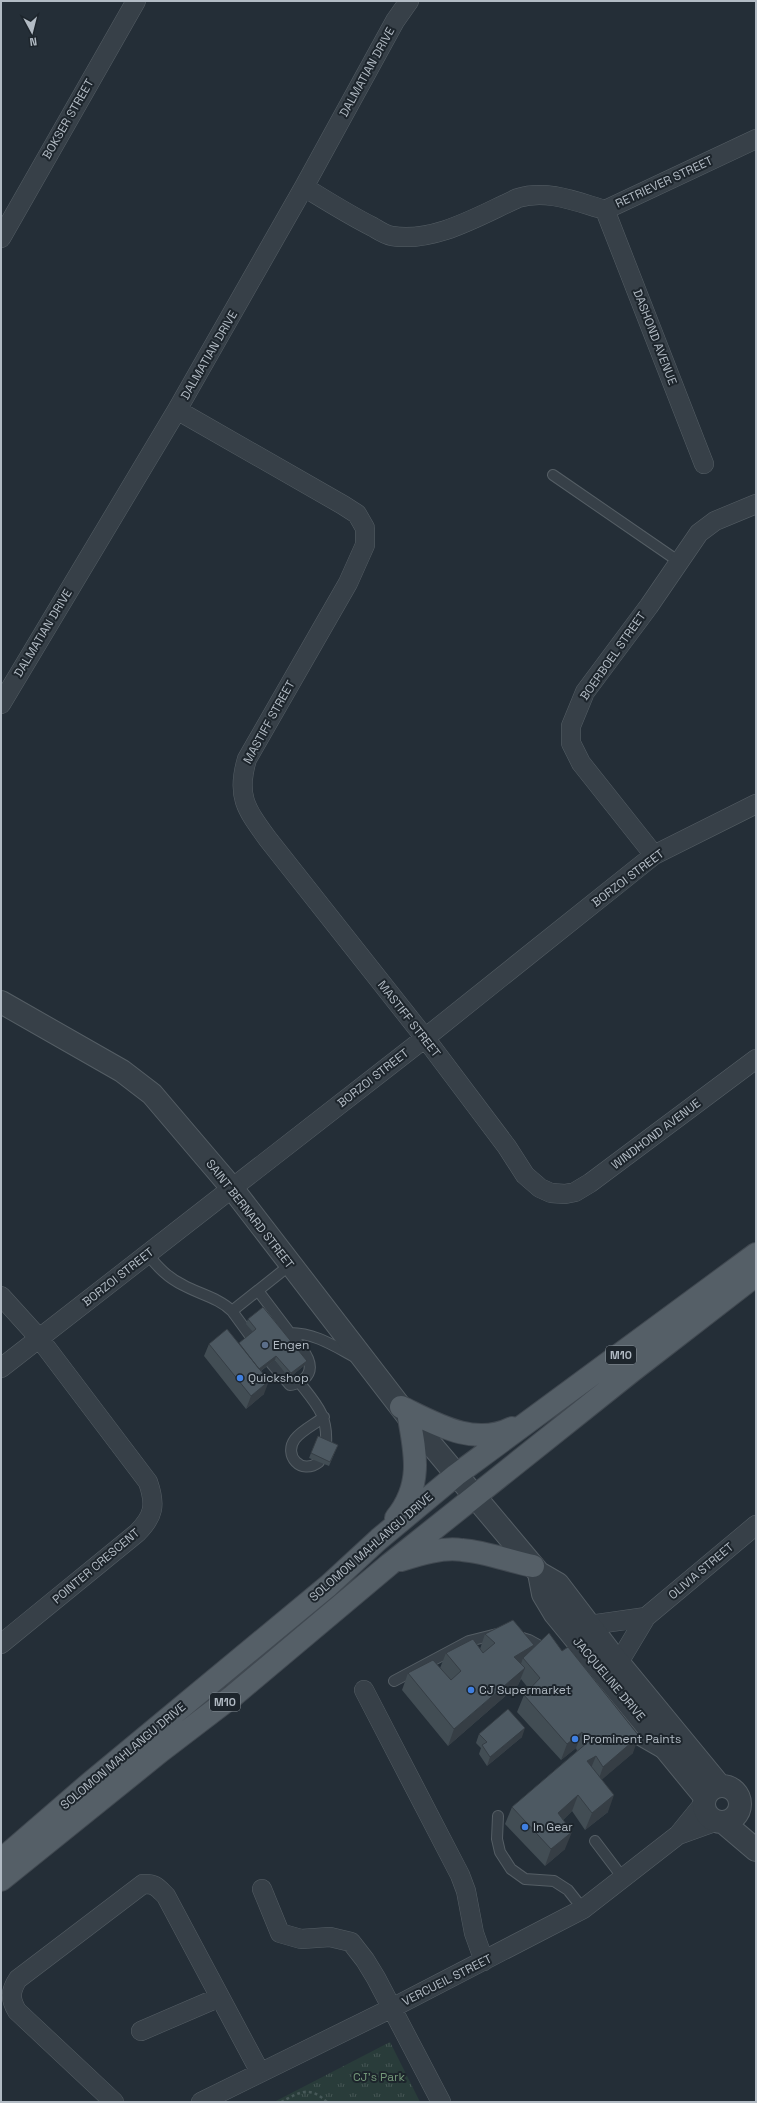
<svg xmlns="http://www.w3.org/2000/svg" width="757" height="2103" font-family="'Space Grotesk',sans-serif">
<style>
.park{fill:url(#park-tufts)}
.lines{fill:none;stroke-linecap:round;stroke-linejoin:round}
.service-casing{stroke:#555e65;stroke-width:12}
.minor-casing{stroke:#555e65;stroke-width:20}
.tertiary-casing{stroke:#555e65;stroke-width:24}
.primary-casing{stroke:#414951;stroke-width:24}
.path{stroke:#485959;stroke-width:2.5;stroke-dasharray:3 3;stroke-linecap:butt}
.service{stroke:#374048;stroke-width:10}
.minor{stroke:#374048;stroke-width:19}
.tertiary{stroke:#374048;stroke-width:22}
.primary{stroke:#555f67;stroke-width:22}
.wall{fill:#424d54}
.shaded-wall{fill:#363e45}
.building{fill:#4d5962;stroke:#363e45}
.service-dot{fill:#5c6f8a;stroke:#1d252c;stroke-width:1.5}
.shop-dot{fill:#3f7fe0;stroke:#1d252c;stroke-width:1.5}
.labels{text-anchor:middle;stroke-width:4;stroke-linejoin:round;paint-order:stroke}
.shield{fill:#1d252c;stroke:#858e96;stroke-width:1}
.shield-label{font-size:11px;font-weight:bold;fill:#b2bbc4}
.street-label{font-size:12px;fill:#b2bbc4;stroke:#1d252c}
.poi-label{font-size:12px;fill:#b2bbc4;stroke:#1d252c;text-anchor:start}
.park-label{font-size:12px;fill:#739778;stroke:#1d252c}
</style>
<defs>
<pattern id="park-tufts" width="24" height="20" patternUnits="userSpaceOnUse"><rect width="24" height="20" fill="#293c3a"/><path d="M3 7l-1-3M5 7V3M7 7l1-3M15 17l-1-3M17 17v-4M19 17l1-3" fill="none" stroke="#465655"/></pattern>
</defs>
<rect width="100%" height="100%" fill="#242e37"/>
<path class="park" d="M390 2042 420 2102H274Z"/>
<g class="lines">
<defs>
<path id="service" d="M553 475 678 561
M148 1255C158 1267 168 1278 183 1285 199 1294 219 1298 232 1311L290 1265
M259 1292 290 1333C315 1333 334 1346 355 1357
M232 1311 251 1337
M271 1363 290 1385C296 1385 299 1382 304 1379 320 1365 299 1345 290 1333L287 1336
M299 1382C317 1405 328 1415 326 1445
M319 1462C301 1476 283 1455 295 1439 302 1430 315 1424 324 1417
M516 1636 529 1640 549 1651
M394 1681 469 1641 497 1634
M627 1733 660 1752
M498 1816 497 1839 500 1852 511 1869 525 1879 554 1881 568 1890 583 1909
M595 1841 623 1878"/>
<path id="minor" d="M304 187C327 201 349 215 373 227 378 230 385 235 392 236 435 243 480 215 518 198 547 189 577 202 605 210L756 139
M605 210 704 464
M1 238 136 1
M177 410 343 505 357 514 365 528V545L348 583 247 759C236 796 246 809 267 838L425 1038 507 1147 525 1175 540 1188 551 1193 565 1194 575 1192 590 1183 756 1059
M1 704 177 410 304 187 395 21 409 1
M654 855 581 763 571 743V726L585 692 649 606 699 533 715 521 756 504
M1 1296 39 1338 148 1482C156 1505 154 1516 137 1533L1 1644
M1 1368 425 1038 654 855 756 804
M590 1625 646 1617
M619 1662 646 1617 756 1525
M364 1690 460 1875 466 1891 474 1933 484 1961
M678 1835 717 1821
M262 1889 280 1933 301 1939 330 1937 351 1942 365 1960 376 1978 441 2102
M141 2031 220 1997
M114 2102 17 2011C10 1999 10 1991 18 1979L143 1884C155 1883 158 1888 166 1896L260 2072
M201 2102 392 2008 583 1909 678 1835 704 1803"/>
<path id="tertiary" d="M1 1002 122 1071 152 1094 232 1188 409 1418 539 1573 558 1584 609 1651 720 1786
M539 1573 543 1594 555 1614 705 1797
M704 1804a18 18 0 1 1 36 0a18 18 0 1 1-36 0Z
M723 1822 756 1850"/>
<path id="primary" d="M401 1407C436 1424 474 1447 512 1428
M396 1518C422 1486 416 1455 409 1418
M401 1560C420 1554 443 1547 462 1550 486 1552 509 1561 533 1566
M1 1860 90 1783 328 1586 379 1539 456 1475 756 1254
M1 1880 161 1751 233 1696 390 1564 632 1371 756 1275"/>
</defs>
<use href="#service" class="service-casing"/>
<use href="#minor" class="minor-casing"/>
<use href="#tertiary" class="tertiary-casing"/>
<use href="#primary" class="primary-casing"/>
<path class="path" d="M281 2102C302 2091 309 2086 327 2102"/>
<use href="#service" class="service"/>
<use href="#minor" class="minor"/>
<use href="#tertiary" class="tertiary"/>
<use href="#primary" class="primary"/>
</g>
<path class="wall" d="M248 1319 307 1361 305 1365 289 1378 275 1360 261 1371 264 1394 246 1409 204 1356 209 1344 239 1343 253 1332 246 1324Z
M338 1445 329 1466 309 1458 311 1453Z
M485 1634 532 1649 633 1753 602 1779 608 1812 585 1830 572 1811 563 1820 565 1849 545 1866 505 1824 512 1807 577 1751 576 1748 561 1760 517 1712 524 1695 529 1689 521 1679 518 1685 448 1746 402 1690 408 1673 440 1668 446 1653 480 1649Z
M479 1734 522 1737 487 1766 479 1754 481 1748 476 1743Z"/>
<path class="shaded-wall" d="M276 1356 275 1360 251 1378 253 1374Z
M307 1361 305 1365 289 1378 291 1373Z
M269 1381 264 1394 246 1409 251 1396Z
M534 1645 528 1662 523 1658 520 1667 514 1657Z
M525 1668 518 1685 448 1746 454 1729Z
M525 1728 522 1737 487 1766 490 1757Z
M582 1732 576 1748 561 1760 567 1744Z
M639 1736 633 1753 597 1784 603 1767Z
M596 1756 589 1773 587 1761Z
M578 1795 572 1811 552 1830 558 1813Z
M614 1795 608 1812 585 1830 592 1813Z
M572 1832 565 1849 545 1866 551 1849Z"/>
<path class="building" d="M263 1307 307 1361 291 1373 276 1356 259 1369 239 1343 256 1329 248 1319Z
M227 1329 269 1381 251 1396 209 1344Z
M318 1436 338 1445 330 1462 311 1453Z
M513 1620 534 1645 514 1657 525 1668 454 1729 408 1673 433 1660 451 1680 461 1671 446 1653 473 1639 483 1653 495 1643 485 1634Z
M549 1633 562 1651 568 1647 639 1736 603 1767 596 1756 587 1761 614 1795 592 1813 578 1795 558 1813 572 1832 551 1849 512 1807 588 1742 582 1732 567 1744 524 1695 540 1678 523 1658Z
M508 1709 525 1728 490 1757 482 1745 487 1742 479 1734Z"/>
<circle class="service-dot" cx="265" cy="1345" r="4"/>
<g class="shop-dot">
<circle cx="240" cy="1378" r="4"/>
<circle cx="471" cy="1690" r="4"/>
<circle cx="575" cy="1739" r="4"/>
<circle cx="525" cy="1827" r="4"/>
</g>
<g class="labels">
<g class="shield">
<rect x="606" y="1346" width="30" height="18" rx="3"/>
<rect x="210" y="1693" width="30" height="18" rx="3"/>
</g>
<g class="shield-label">
<text x="621" y="1359">M10</text>
<text x="225" y="1706">M10</text>
</g>
<g class="street-label">
<text transform="translate(367 72) rotate(-61)" y="4">DALMATIAN DRIVE</text>
<text transform="translate(68 119) rotate(-60)" y="4">BOKSER STREET</text>
<text transform="translate(664 182) rotate(-25)" y="4">RETRIEVER STREET</text>
<text transform="translate(655 337) rotate(69)" y="4">DASHOND AVENUE</text>
<text transform="translate(209 355) rotate(-60)" y="4">DALMATIAN DRIVE</text>
<text transform="translate(43 633) rotate(-59)" y="4">DALMATIAN DRIVE</text>
<text transform="translate(613 656) rotate(-55)" y="4">BOERBOEL STREET</text>
<text transform="translate(269 722) rotate(-61)" y="4">MASTIFF STREET</text>
<text transform="translate(628 878) rotate(-37)" y="4">BORZOI STREET</text>
<text transform="translate(409 1019) rotate(52)" y="4">MASTIFF STREET</text>
<text transform="translate(373 1078) rotate(-38)" y="4">BORZOI STREET</text>
<text transform="translate(656 1134) rotate(-37)" y="4">WINDHOND AVENUE</text>
<text transform="translate(250 1214) rotate(52)" y="4">SAINT BERNARD STREET</text>
<text transform="translate(118 1277) rotate(-38)" y="4">BORZOI STREET</text>
<text transform="translate(371 1547) rotate(-41)" y="4">SOLOMON MAHLANGU DRIVE</text>
<text transform="translate(96 1566) rotate(-40)" y="4">POINTER CRESCENT</text>
<text transform="translate(701 1571) rotate(-40)" y="4">OLIVIA STREET</text>
<text transform="translate(609 1679) rotate(50)" y="4">JACQUELINE DRIVE</text>
<text transform="translate(123 1756) rotate(-40)" y="4">SOLOMON MAHLANGU DRIVE</text>
<text transform="translate(447 1980) rotate(-27)" y="4">VERCUEIL STREET</text>
</g>
<g class="poi-label">
<text x="273" y="1349">Engen</text>
<text x="248" y="1382">Quickshop</text>
<text x="479" y="1694">CJ Supermarket</text>
<text x="583" y="1743">Prominent Paints</text>
<text x="533" y="1831">In Gear</text>
</g>
<g class="park-label">
<text x="379" y="2081">CJ's Park</text>
</g>
</g>
<rect width="757" height="2103" fill="none" stroke="#b2bbc4" stroke-width="4"/>
<g transform="translate(32 32) rotate(173)" stroke="#1d252c" stroke-width="3" paint-order="stroke">
<path d="M0-3L7 15L0 10L-7 15Z" fill="#b2bbc4"/>
<text y="-6" font-size="11" font-weight="bold" text-anchor="middle" fill="#b2bbc4">N</text>
</g>
</svg>
